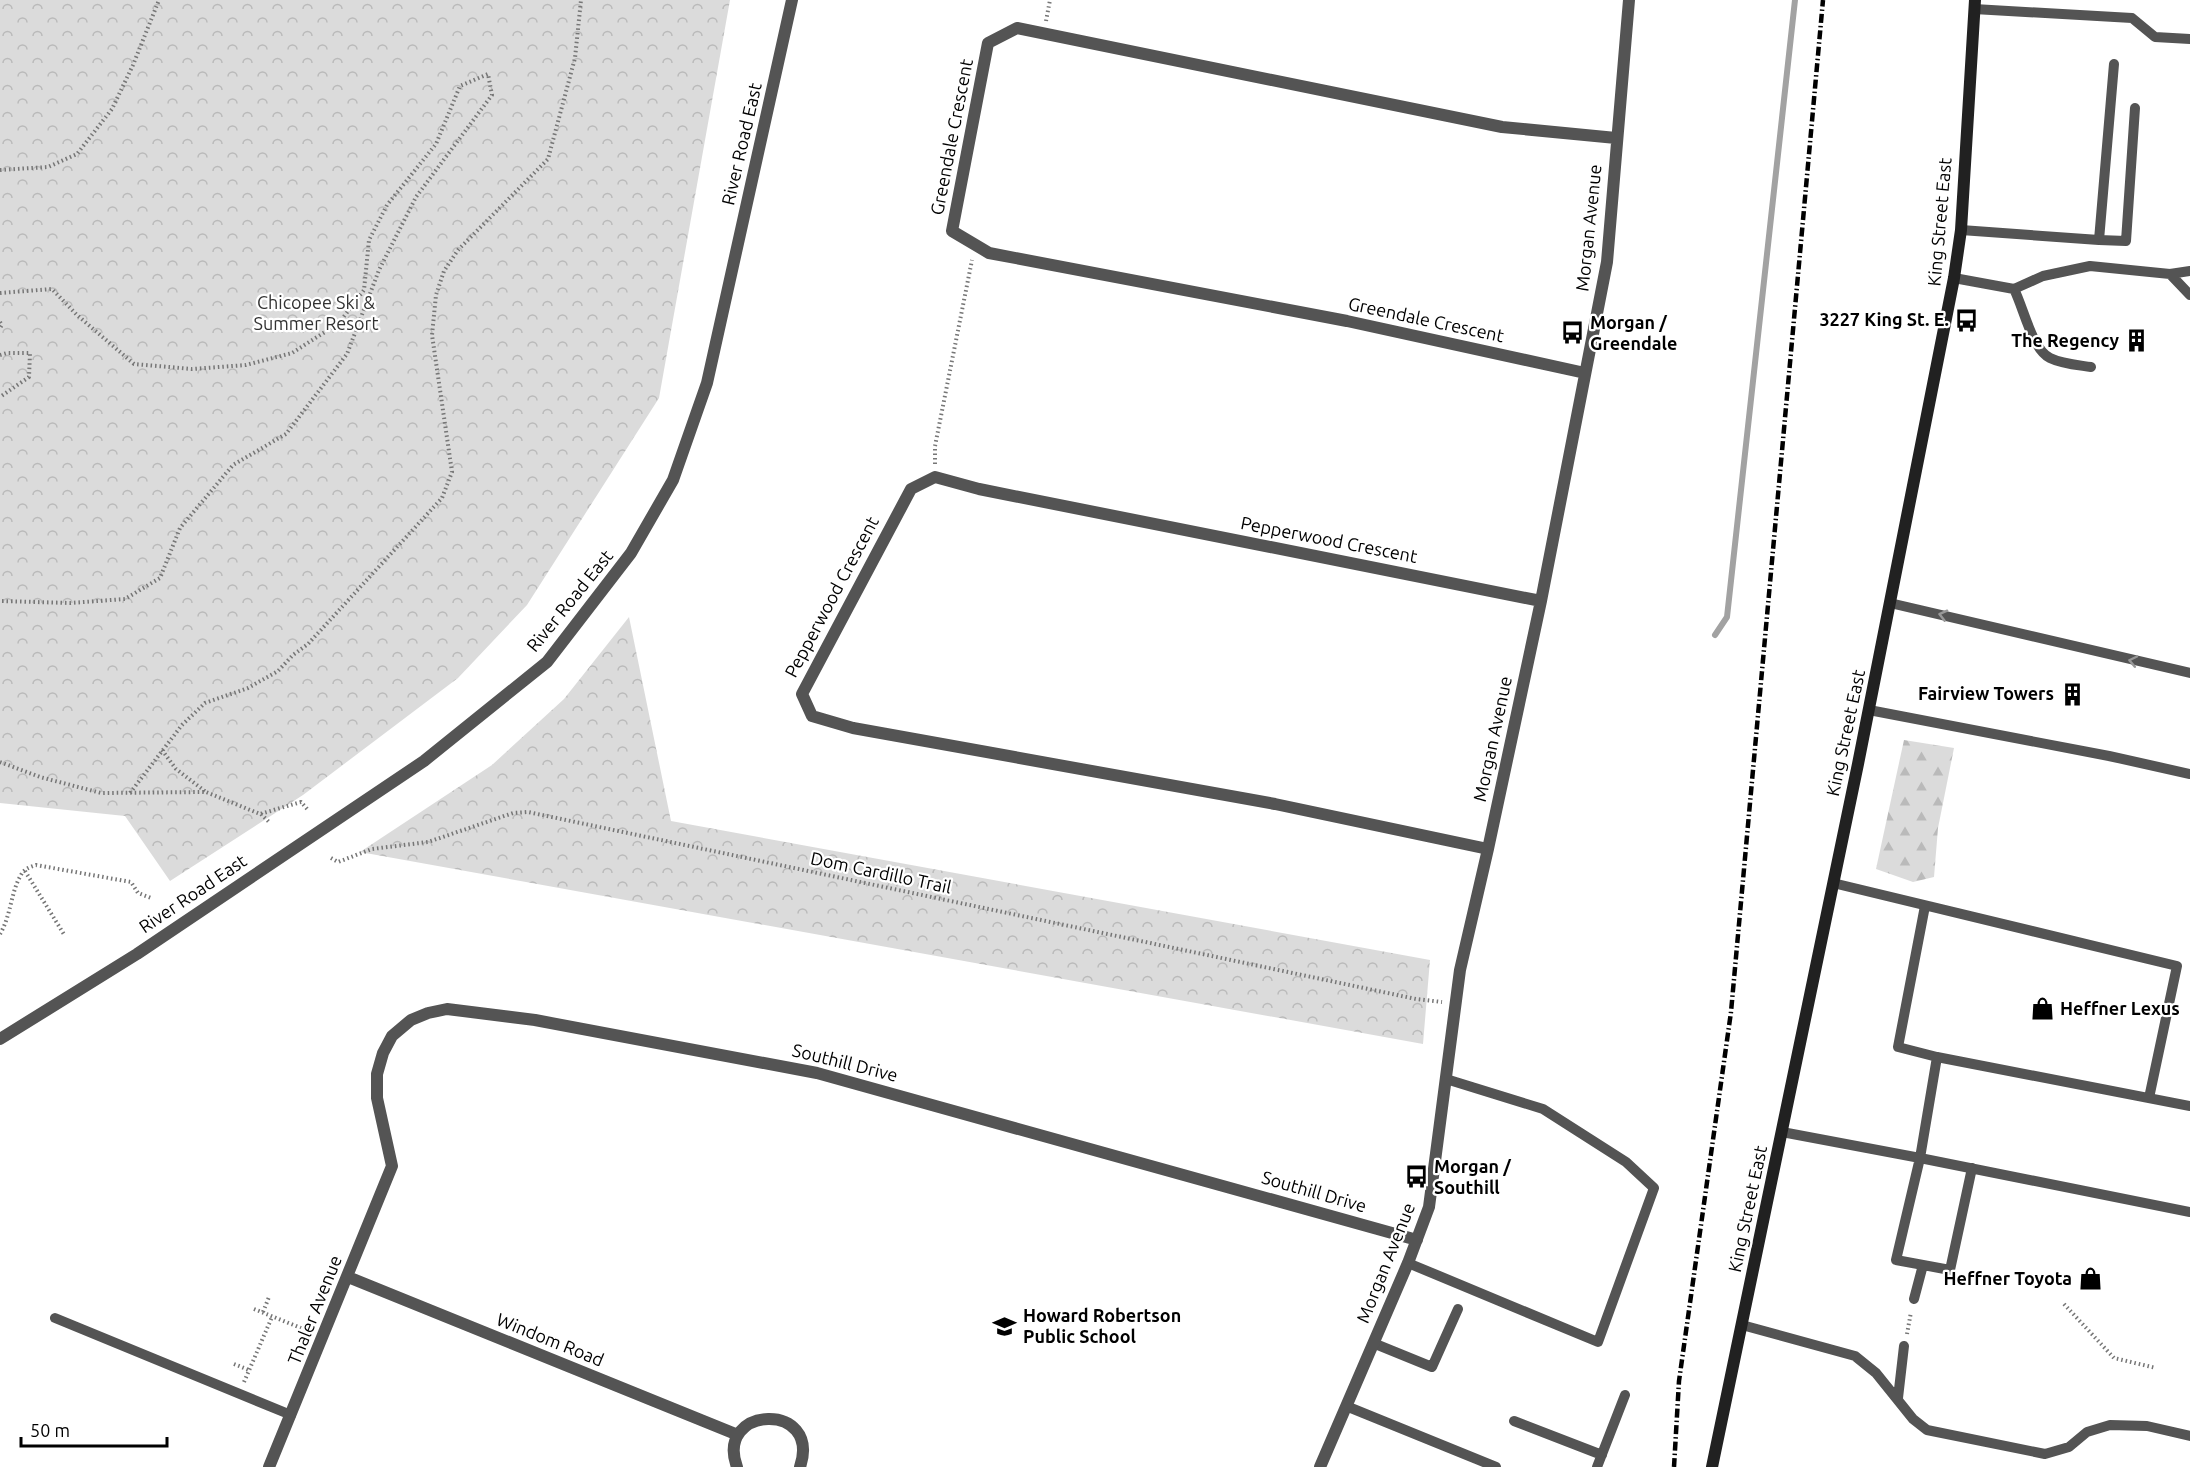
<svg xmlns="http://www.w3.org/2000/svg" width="2190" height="1467" font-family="Ubuntu,sans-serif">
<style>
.forest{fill:url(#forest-firs)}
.park{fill:url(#park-crowns)}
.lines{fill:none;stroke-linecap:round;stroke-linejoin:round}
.stream{stroke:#a2a2a2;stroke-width:6}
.path{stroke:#767676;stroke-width:4;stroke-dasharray:1.5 3;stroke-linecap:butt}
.service{stroke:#545454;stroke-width:10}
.minor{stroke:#545454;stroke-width:12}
.tertiary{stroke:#545454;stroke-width:12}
.secondary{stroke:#212121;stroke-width:12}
.rail{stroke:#000;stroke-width:4.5;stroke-dasharray:9 3 1.5 3;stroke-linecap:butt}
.oneway{stroke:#989898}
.labels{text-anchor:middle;stroke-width:4.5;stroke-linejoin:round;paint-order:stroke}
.street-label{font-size:18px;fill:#000;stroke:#fff}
.park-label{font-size:18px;fill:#323232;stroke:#fff}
.poi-label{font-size:18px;font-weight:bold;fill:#000;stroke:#fff;text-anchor:end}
</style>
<defs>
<pattern id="forest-firs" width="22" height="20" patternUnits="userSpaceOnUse" patternTransform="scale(1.5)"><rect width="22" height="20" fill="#dbdbdb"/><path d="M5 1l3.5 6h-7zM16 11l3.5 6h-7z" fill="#bababa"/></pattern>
<pattern id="park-crowns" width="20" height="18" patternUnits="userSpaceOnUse" patternTransform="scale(1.5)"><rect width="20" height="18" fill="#dbdbdb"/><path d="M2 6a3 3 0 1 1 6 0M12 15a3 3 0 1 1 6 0" fill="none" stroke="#bababa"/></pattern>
</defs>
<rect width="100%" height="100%" fill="#fff"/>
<path class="forest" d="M1904 740 1954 748 1938 828 1934 877 1913 882 1876 869Z"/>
<path class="park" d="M0 0H730L659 398 527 605 458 678 303 795 170 881 125 816 0 803Z
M629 617 671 821 1430 960 1423 1044 360 852 492 765 564 699Z"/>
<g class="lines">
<path class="stream" d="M1715 635 1727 617 1795 0"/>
<path class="path" d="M1046 21 1050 0
M0 170 48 167 77 154 112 109 133 65 159 0
M0 293 52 289 77 315 134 364 192 369 246 365 292 353 339 323 364 290 369 240 387 205 436 144 460 86 488 74 492 95 416 197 379 270 347 354 286 434 233 465 180 528 160 578 125 599 70 603 0 601
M0 322 2 325 0 328
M0 355 7 353H30L29 377 0 397
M935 464V446L972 260
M162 750 176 769 206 792
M0 762 40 777 101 793 206 792 260 814 301 802 308 810
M130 793 182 725 205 703 248 688 278 671 293 655 308 644 442 498 452 472 432 335 436 295 444 271 458 250 548 159 575 58 581 0
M261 814 269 822
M331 858 338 862 372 849 428 842 513 813 528 812 1416 999 1442 1002
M25 871 65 936
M0 934C11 916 11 891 21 875 24 869 30 867 36 865L131 882 138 893 151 898
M2064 1304 2114 1358 2156 1368
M254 1309 301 1328
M263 1312 269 1297
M1907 1334 1911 1312
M234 1364 249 1370
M244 1382 272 1317"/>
<path class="service" d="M1974 9 2132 18 2155 37 2190 39
M1961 230 2099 240 2114 64
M2099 240 2126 241 2135 108
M2170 274 2190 295
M1954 278 2014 289 2043 276 2090 266 2170 274 2190 271
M2014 289C2024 309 2032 349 2050 358 2062 364 2078 365 2091 367
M1890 603 2190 673
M1869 710 2109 756 2190 774
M1833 883 2177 966 2149 1098
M1925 906 1898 1047 1937 1057 2190 1106
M1937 1057 1920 1158 1896 1260 1950 1270 1972 1168
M1782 1132 1920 1158 2190 1212
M1408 1263 1598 1342 1654 1188 1626 1162 1543 1109 1446 1079
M1914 1299 1923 1265
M55 1318 291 1415
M1742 1325 1855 1356 1876 1373 1913 1419 1927 1430 2045 1454 2069 1447 2087 1432 2110 1425 2147 1426 2190 1436
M1373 1343 1432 1367 1458 1309
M1898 1398 1904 1346
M1346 1406 1496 1467
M1514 1421 1602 1455
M1597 1467 1625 1395"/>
<path class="minor" d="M1585 373 1347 321 989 253 952 231 988 43 1017 28 1502 127 1616 138
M1488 849 1275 804 853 728 812 716 802 694 911 489 935 477 979 489 1541 601
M348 1277 738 1435
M269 1467 392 1166 377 1098V1074L383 1053 392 1036 411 1020 428 1013 447 1009 535 1020 817 1073 1417 1240
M737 1467C714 1405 822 1401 800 1467
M1320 1467 1408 1263 1429 1207 1460 970 1488 849 1541 601 1607 262 1629 0"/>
<path class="tertiary" d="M0 1039 137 954 424 761 547 662 631 553 673 480 707 383 792 0"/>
<path class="secondary" d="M1712 1467 1858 764 1954 278 1961 230 1975 0"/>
<path class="rail" d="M1674 1467 1679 1381 1731 1012 1823 0"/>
</g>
<defs><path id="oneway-chevron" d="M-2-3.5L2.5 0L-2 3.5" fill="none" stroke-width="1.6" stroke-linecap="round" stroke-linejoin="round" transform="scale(1.5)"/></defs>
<g class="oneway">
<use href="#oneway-chevron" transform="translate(1943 615) rotate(-166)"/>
<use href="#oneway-chevron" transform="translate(2133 661) rotate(-168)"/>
</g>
<defs>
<symbol id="bus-bare" viewBox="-9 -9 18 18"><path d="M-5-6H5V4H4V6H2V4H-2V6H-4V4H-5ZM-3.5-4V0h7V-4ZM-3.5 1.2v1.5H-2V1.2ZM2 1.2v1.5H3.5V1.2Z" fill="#000" stroke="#fff" stroke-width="2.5" paint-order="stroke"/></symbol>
<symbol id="building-bare" viewBox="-9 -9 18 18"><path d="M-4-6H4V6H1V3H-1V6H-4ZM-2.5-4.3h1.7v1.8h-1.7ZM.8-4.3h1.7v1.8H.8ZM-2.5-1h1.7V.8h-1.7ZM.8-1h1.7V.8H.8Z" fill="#000" stroke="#fff" stroke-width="2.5" paint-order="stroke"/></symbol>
<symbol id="shop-bare" viewBox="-9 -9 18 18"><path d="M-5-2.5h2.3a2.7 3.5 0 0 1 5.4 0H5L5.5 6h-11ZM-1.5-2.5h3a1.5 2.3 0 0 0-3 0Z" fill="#000" stroke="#fff" stroke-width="2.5" paint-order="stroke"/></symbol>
<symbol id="school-bare" viewBox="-9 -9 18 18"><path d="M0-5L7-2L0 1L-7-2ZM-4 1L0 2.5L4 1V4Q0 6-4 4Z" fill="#000" stroke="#fff" stroke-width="2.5" paint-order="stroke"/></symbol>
</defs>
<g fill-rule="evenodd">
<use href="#bus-bare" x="1950" y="304" width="33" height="33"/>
<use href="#bus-bare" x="1556" y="316" width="33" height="33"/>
<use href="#building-bare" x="2120" y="324" width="33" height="33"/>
<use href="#building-bare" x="2056" y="678" width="33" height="33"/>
<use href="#shop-bare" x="2026" y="992" width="33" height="33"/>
<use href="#bus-bare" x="1400" y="1160" width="33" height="33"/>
<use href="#shop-bare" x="2074" y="1262" width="33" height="33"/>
<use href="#school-bare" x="988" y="1310" width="33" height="33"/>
</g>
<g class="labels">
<g class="street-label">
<text transform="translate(952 137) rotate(-79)" y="6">Greendale Crescent</text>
<text transform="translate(742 144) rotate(-77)" y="6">River Road East</text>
<text transform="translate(1940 222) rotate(-85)" y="6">King Street East</text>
<text transform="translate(1589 228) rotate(-84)" y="6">Morgan Avenue</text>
<text transform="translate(1426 320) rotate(12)" y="6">Greendale Crescent</text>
<text transform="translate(1329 540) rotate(11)" y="6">Pepperwood Crescent</text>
<text transform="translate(832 597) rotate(-62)" y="6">Pepperwood Crescent</text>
<text transform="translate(570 601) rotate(-51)" y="6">River Road East</text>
<text transform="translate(1846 733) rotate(-78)" y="6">King Street East</text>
<text transform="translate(1493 739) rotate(-78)" y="6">Morgan Avenue</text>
<text transform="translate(881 873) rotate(12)" y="6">Dom Cardillo Trail</text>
<text transform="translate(193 894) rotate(-34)" y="6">River Road East</text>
<text transform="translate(845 1063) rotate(14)" y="6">Southill Drive</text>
<text transform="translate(1314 1192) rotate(16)" y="6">Southill Drive</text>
<text transform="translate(1748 1209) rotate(-78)" y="6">King Street East</text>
<text transform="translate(1386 1263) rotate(-68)" y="6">Morgan Avenue</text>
<text transform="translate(315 1310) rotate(-68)" y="6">Thaler Avenue</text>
<text transform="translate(550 1340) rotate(22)" y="6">Windom Road</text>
</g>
<g class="park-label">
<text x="316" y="309">Chicopee Ski &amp;<tspan x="316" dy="21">Summer Resort</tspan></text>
</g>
<g class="poi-label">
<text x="1949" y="326">3227 King St. E.</text>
<text x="1590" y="329" text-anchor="start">Morgan /<tspan x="1590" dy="21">Greendale</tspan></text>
<text x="2119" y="347">The Regency</text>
<text x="2054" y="700">Fairview Towers</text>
<text x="2060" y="1015" text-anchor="start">Heffner Lexus</text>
<text x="1434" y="1173" text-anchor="start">Morgan /<tspan x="1434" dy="21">Southill</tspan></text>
<text x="2072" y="1285">Heffner Toyota</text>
<text x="1023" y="1322" text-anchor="start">Howard Robertson<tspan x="1023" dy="21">Public School</tspan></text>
</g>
</g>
<path d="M21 1437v9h146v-9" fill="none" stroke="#000000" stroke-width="3"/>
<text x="30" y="1437" font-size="18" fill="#000000" stroke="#ffffff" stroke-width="4.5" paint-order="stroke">50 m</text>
</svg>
